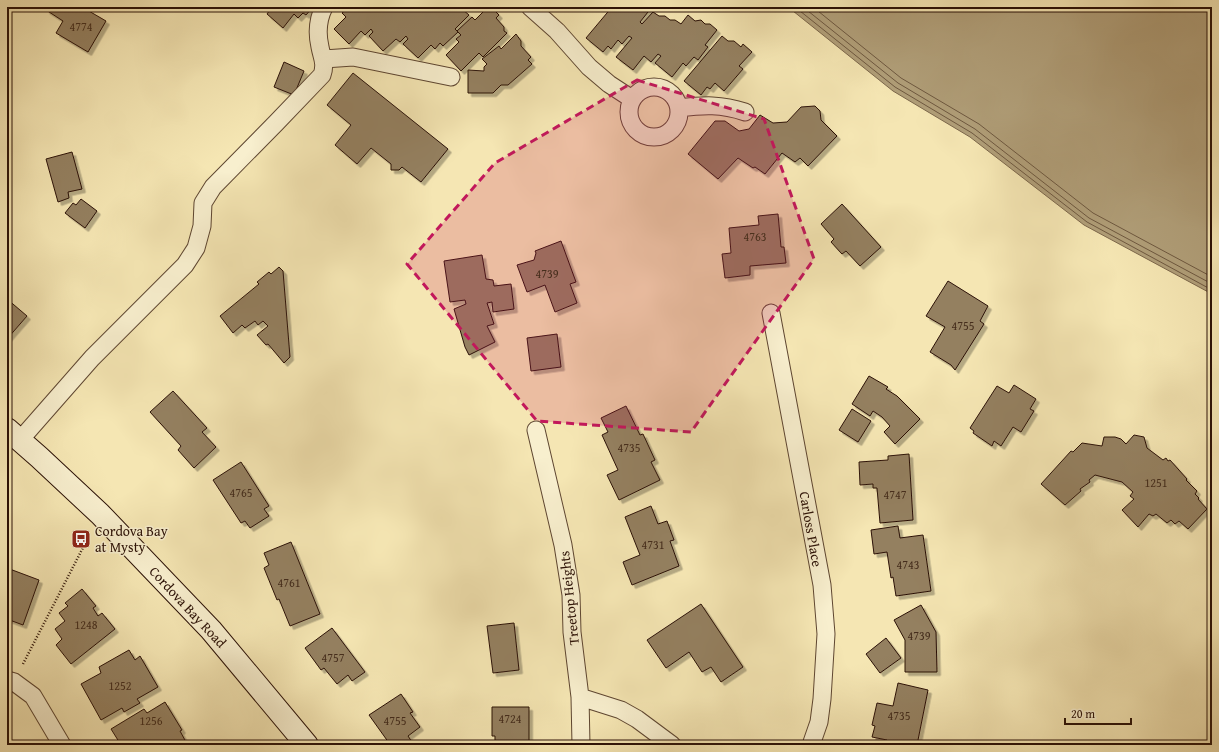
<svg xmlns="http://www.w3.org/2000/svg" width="1219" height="752" font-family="'Gentium Book Plus',serif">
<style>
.water{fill:#b09e78;stroke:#7b664a}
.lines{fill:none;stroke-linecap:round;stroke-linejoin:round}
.shore{stroke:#6e583f;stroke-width:1}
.building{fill:#948060;stroke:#2b1106;filter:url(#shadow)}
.minor-casing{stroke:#5e4631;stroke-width:19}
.secondary-casing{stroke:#2b1106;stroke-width:24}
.path{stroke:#2b1106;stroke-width:2.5;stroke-dasharray:1 2;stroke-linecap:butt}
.minor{stroke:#f8efce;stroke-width:17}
.secondary{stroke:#f8efce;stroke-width:22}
.marked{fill:#c2185b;fill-opacity:0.2;stroke:#c2185b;stroke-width:3;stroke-dasharray:8 5;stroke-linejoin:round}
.labels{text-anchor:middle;stroke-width:3;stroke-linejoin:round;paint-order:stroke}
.number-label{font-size:12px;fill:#452d1c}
.street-label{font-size:14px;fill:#2b1106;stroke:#f8efce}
.poi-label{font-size:14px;fill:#2b1106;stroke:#f8efce;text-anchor:start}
</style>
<defs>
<filter id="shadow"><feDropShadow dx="3.5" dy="3.5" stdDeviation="0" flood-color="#0004"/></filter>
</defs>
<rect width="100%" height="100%" fill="#f5e6b3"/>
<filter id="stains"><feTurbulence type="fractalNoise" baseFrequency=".005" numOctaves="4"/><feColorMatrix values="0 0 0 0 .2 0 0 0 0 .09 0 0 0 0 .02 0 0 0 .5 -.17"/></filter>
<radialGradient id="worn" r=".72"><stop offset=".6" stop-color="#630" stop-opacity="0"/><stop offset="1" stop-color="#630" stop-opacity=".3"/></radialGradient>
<path class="water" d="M788 7H1212V294L1084 225 970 137 893 91Z"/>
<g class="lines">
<path class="shore" d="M795 7 895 87 972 133 1087 222 1212 290
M803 7 898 83 975 129 1089 218 1212 284
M813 7 901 78 979 124 1093 213 1212 277"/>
</g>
<path class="building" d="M48 7H82L106 21 88 52 56 33 63 21 46 10Z
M272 7H313L306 15 303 13 298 18 294 14 283 28 267 14Z
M349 7H455L457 9H462L469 15 455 29 458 32 443 46 440 43 435 49 431 45 418 58 403 44 408 39 406 36 400 42 396 39 383 51 369 36 373 32 371 29 365 35 361 31 349 44 334 29 346 17 342 13Z
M488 7H491L499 15 496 18 504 27V31L507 33 483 57 479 53 461 71 446 55 459 42 456 39 461 35 457 31 472 17 475 20Z
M612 7H652L640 22 642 24 653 12 659 16H665L670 20H675L681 24 688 15 695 21 701 20 705 24H710L717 30 705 45 708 47 698 60 694 57 686 66 683 63 672 77 655 63 661 56 658 54 651 62 644 56 633 70 616 57 632 38 629 36 622 44 618 40 611 49 608 46 603 52 586 38Z
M516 34 521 41V46L531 57 528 60 532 64 508 85H501L493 93H468V70L484 71V67L487 64 482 59 499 46 501 49Z
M722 36 728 41H734L741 47 743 44 752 52 739 66 743 69 724 91 715 83 710 89 707 87 701 95 684 81Z
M284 62 304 71 294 95 274 87Z
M353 73 448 149 421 182 402 167 399 170H391V164L371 148 357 164 335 145 351 125 327 105Z
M815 106 820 111 821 120 837 136 808 166 800 158 795 162 782 153 765 174 755 167 753 168 738 158 718 179 688 154 715 121H725L739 131 749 129 760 115 773 123 787 122 801 107Z
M72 152 82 189 68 192 69 198 58 202 46 159Z
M81 199 97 211 85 228 65 213 73 203 76 205Z
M842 204 881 247 860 266 846 251 842 254 841 253 831 242 834 239 821 224Z
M778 214 781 247H784L786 263 750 266V275L725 278 722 254 731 253 729 228 759 225 758 216Z
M561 241 576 282 570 284 577 303 555 312 545 285 527 292 517 265 534 260 536 253 535 251Z
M482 255 486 279 493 280 494 286 511 284 514 309 493 312 492 302 487 303 494 324 487 326 495 342 469 355 465 347 454 309 466 304 465 300 450 302 444 261Z
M279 267 283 271 290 357 284 363 268 344 266 345 257 335 268 326 263 321 258 325 255 321 245 328 242 325 233 333 220 316 259 284 257 282 269 272 271 274Z
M948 281 988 306 980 321 984 324 955 370 951 365 930 352 945 327 926 316Z
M7 299 27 316 7 339Z
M557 334 561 367 531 371 527 338Z
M869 376 888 387 886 389 897 396 920 419 895 444 884 432 890 426 882 417 873 411 870 416 852 404Z
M1014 385 1036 399 1030 409 1034 411 1021 432 1013 427 1001 446 994 441 992 446 973 433 974 431 970 428 997 386 1009 393Z
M173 391 207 428 202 432 216 447 194 468 178 450 181 446 150 412Z
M626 406 640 435 643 434 655 460 651 462 660 480 619 500 607 475 618 470 602 435 608 432 601 418Z
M852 409 871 421 858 442 839 430Z
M1134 435 1144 437 1147 448 1163 460 1166 458 1168 461 1170 460 1187 479 1186 480 1197 491 1195 494 1199 498 1198 499 1207 509 1188 529 1179 521 1175 524 1171 520 1167 523 1156 514 1153 516 1149 514 1138 527 1122 510 1134 499 1130 496 1133 492 1122 482 1095 475 1089 480 1090 482 1080 489 1081 491 1065 505 1041 484 1071 451 1073 452 1082 443 1102 446 1104 437H1115L1121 439 1126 444Z
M909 454 913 520 880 523 877 488H873V484L860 485 859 462 888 460V456Z
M241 462 269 506 264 509 269 516 250 528 245 521 241 523 213 480Z
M651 506 658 524 667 521 674 540 670 541 679 566 632 585 623 562 640 555 625 517Z
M898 526 900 538 923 535 931 591 896 596 893 577 891 578 887 552 874 554 871 530Z
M291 542 320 614 290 626 279 599 277 600 264 568 269 565 264 553Z
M7 568 39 580 23 625 7 619Z
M82 589 96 606 93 608 98 616 102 613 115 629 71 664 56 645 62 639 55 629 65 621 59 613 68 606 65 603Z
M701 604 743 667 721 682 711 667 702 672 689 652 666 668 647 640Z
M921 605 936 632 937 672H905V640L894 620Z
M514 623 519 670 493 673 487 626Z
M332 628 365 672 352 681 348 675 337 684 324 668 321 670 305 648Z
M886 638 901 658 880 673 866 654Z
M129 650 135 660 140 656 158 687 137 699 140 703 124 712 122 708 101 720 81 684 101 673 99 667Z
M898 683 928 690 917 745H899L886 742 887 740 872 737 875 726 872 725 877 703 893 706Z
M401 694 413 712 410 713 420 727 408 736 414 745H386L389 743 369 715Z
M165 702 182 730 180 731 186 742 181 745H121L111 729 144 709 147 713Z
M492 707H529V745H495V736H492Z"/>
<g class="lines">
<defs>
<path id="minor" d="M530 7 557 31 589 67 609 84 632 99
M324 59 353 57 451 77
M629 112a25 25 0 1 1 50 0a25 25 0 1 1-50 0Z
M679 108C704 105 721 104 745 112
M771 313 822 585 826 634 822 699 819 722 811 745
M536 430 563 545 571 595 572 632 580 697 581 745
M20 440 92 358 185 265 196 248 202 226 203 203 213 187 276 123 322 75C326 63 322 58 320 47 317 34 318 19 324 7
M7 680 14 682 33 696 62 745
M580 697 621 710 637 719 672 745"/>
<path id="secondary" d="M7 429 39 457 100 514 211 630 307 745"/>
</defs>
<use href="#minor" class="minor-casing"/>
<use href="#secondary" class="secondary-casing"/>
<path class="path" d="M23 664 89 536"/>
<use href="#minor" class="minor"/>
<use href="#secondary" class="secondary"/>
</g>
<path class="marked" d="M637 80 764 119 814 259 691 432 537 421 407 264 495 163Z"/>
<defs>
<symbol id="bus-square" viewBox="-11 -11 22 22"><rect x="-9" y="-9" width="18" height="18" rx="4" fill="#8f2418" stroke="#f8efce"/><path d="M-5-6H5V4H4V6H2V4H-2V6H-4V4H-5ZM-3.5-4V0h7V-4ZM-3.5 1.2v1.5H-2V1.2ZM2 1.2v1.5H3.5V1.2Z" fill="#fff"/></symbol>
</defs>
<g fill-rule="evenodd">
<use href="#bus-square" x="70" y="528" width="22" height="22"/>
</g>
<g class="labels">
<g class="number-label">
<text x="81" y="31">4774</text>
<text x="755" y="241">4763</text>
<text x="547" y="278">4739</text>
<text x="963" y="330">4755</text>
<text x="629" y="452">4735</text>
<text x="1156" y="487">1251</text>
<text x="241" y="497">4765</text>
<text x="895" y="499">4747</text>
<text x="653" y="549">4731</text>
<text x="908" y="569">4743</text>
<text x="289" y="587">4761</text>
<text x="86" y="629">1248</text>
<text x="919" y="640">4739</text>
<text x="333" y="662">4757</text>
<text x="120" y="690">1252</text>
<text x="899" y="720">4735</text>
<text x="510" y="723">4724</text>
<text x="151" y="725">1256</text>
<text x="395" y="725">4755</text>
</g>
<g class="street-label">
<text transform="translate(811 529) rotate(80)" y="5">Carloss Place</text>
<text transform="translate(569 598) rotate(-96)" y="5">Treetop Heights</text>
<text transform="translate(188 607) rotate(47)" y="5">Cordova Bay Road</text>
</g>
<g class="poi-label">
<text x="95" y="536">Cordova Bay<tspan x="95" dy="16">at Mysty</tspan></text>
</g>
</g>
<rect width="1219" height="752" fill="none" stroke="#f5e6b3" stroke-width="24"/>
<rect x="8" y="8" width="1203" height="736" fill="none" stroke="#2b1106" stroke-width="2"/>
<rect x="12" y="12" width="1195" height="728" fill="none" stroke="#2b1106"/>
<path d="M1065 718v6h66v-6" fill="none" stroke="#2b1106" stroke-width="2"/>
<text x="1071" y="718" font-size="12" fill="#2b1106" stroke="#f8efce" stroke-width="3" paint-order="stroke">20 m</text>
<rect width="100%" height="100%" filter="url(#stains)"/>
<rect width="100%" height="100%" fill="url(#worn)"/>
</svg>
